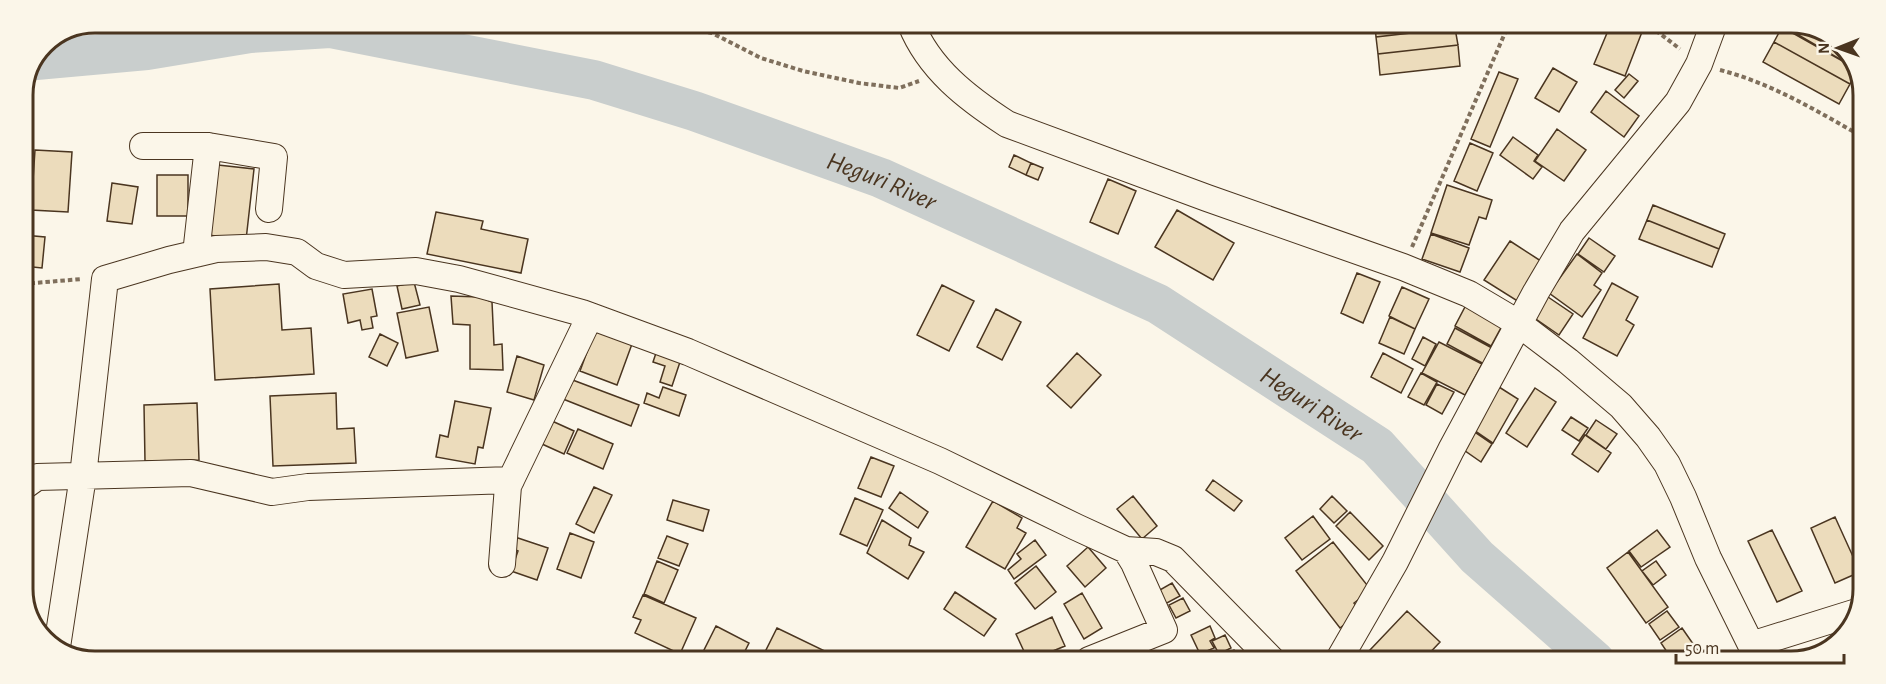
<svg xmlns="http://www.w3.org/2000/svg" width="1886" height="684" font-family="'Alegreya Sans',sans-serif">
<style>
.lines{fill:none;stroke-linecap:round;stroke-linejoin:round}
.river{stroke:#c9cecd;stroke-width:40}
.building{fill:#ecdcbc;stroke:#4a3520;stroke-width:1.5}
.minor-casing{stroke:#4a3520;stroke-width:28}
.path{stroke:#7f6f5c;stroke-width:4;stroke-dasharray:4.5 3;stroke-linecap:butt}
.minor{stroke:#fbf6e9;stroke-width:26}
.labels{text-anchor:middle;stroke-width:4.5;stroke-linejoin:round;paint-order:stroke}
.water-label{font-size:26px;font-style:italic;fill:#4a3520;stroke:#fbf6e9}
.rim{fill:none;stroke:#4a3520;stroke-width:3}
</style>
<rect width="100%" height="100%" fill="#fbf6e9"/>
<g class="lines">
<path class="river" id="s1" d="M36 60 147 50 250 33 330 28 594 80 694 111 881 178 1158 304 1377 446 1477 557 1595 661"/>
</g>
<path class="building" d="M1375 25H1455V28L1376 37Z
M1610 26H1626L1642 32 1625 76 1594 64Z
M1783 26H1814L1848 51 1855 68Z
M1782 27 1855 68 1857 72 1850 84 1774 42Z
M1455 28 1458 45 1378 54 1376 37Z
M1774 42 1850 84 1839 104 1763 62Z
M1458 45 1460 66 1380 75 1378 54Z
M1553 68 1577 82 1559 112 1535 98Z
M1499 72 1518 79 1490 147 1471 139Z
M1629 74 1638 81 1624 98 1615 90Z
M1606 91 1639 116 1624 137 1591 112Z
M23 126H30V158H23Z
M1557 129 1586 150 1564 181 1535 161Z
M1513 137 1538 155 1534 161 1542 167 1533 179 1500 155Z
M1470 143 1493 153 1477 191 1454 181Z
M35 150 72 152 68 212 31 210Z
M1014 155 1031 163 1026 175 1009 167Z
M1031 163 1043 168 1038 180 1026 175Z
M218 165 254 169 246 240 208 235Z
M157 175H188V216H157Z
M1108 179 1136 191 1118 234 1090 222Z
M112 183 138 187 132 224 107 221Z
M1447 185 1492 200 1486 219 1479 217 1469 245 1431 233Z
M1653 205 1725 234 1719 249 1647 220Z
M1177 210 1234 243 1213 280 1155 247Z
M436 212 483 221 481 229 528 239 521 273 427 254Z
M1647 220 1719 249 1712 267 1639 239Z
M1431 234 1469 248 1460 272 1422 259Z
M23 235 45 237 42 268 23 266Z
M1589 238 1615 256 1604 272 1578 254Z
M1510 241 1544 263 1519 302 1484 280Z
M1577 254 1602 273 1594 285 1601 290 1582 317 1549 293Z
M1357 273 1380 282 1363 323 1341 313Z
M414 282 420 305 402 309 397 286Z
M1612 283 1638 297 1626 320 1634 325 1617 356 1583 338Z
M279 284 282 330 311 328 314 374 215 380 210 289Z
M942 285 974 301 949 351 917 335Z
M1402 287 1429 299 1415 329 1389 316Z
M372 289 377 316 371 317 373 328 362 330 360 320 348 323 343 294Z
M451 296 480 297 492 302 494 345 502 344 503 370 470 369V325L453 324Z
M1548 297 1573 314 1559 335 1533 317Z
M1466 305 1503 324 1491 346 1455 326Z
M429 307 438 351 406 358 397 313Z
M996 309 1021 322 1002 360 977 347Z
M1390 317 1415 329 1404 354 1379 343Z
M1455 328 1492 348 1484 364 1447 344Z
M595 330 632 344 617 385 580 371Z
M380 334 398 343 387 366 369 357Z
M1423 337 1436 344 1425 366 1412 359Z
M1439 342 1482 364 1465 395 1422 373Z
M658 347 682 356 672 386 660 382 665 366 653 362Z
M1077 353 1101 375 1071 408 1047 386Z
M1383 353 1413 369 1401 393 1371 377Z
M517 356 544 365 534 400 507 392Z
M1421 373 1437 382 1424 405 1408 397Z
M570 379 639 405 631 426 563 399Z
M1437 384 1454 392 1442 414 1426 405Z
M663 387 686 395 679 416 644 403 647 393 659 398Z
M1499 387 1518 399 1493 443 1474 430Z
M1535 388 1556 402 1527 447 1506 433Z
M336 393 337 429 354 428 356 463 273 466 270 396Z
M455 401 491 408 483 448 478 447 475 464 436 457 440 435 448 437Z
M197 403 199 460 145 461 144 405Z
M1571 417 1588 428 1579 441 1562 430Z
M1596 420 1617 434 1606 449 1586 435Z
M552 421 574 431 564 454 542 444Z
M578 429 613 444 603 469 567 453Z
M1473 431 1492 444 1481 462 1461 448Z
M1585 435 1611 453 1598 472 1572 454Z
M871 457 894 466 881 497 858 488Z
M1213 480 1242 501 1234 511 1206 490Z
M594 487 612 495 594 533 576 524Z
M900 492 928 512 918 528 889 508Z
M1133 496 1157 526 1142 539 1117 509Z
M1332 496 1347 511 1334 523 1320 509Z
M855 498 883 510 867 546 840 534Z
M673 500 709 510 703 531 667 520Z
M993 501 1022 518 1017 528 1026 533 1005 569 966 547Z
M1350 512 1383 546 1369 560 1336 526Z
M1313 516 1330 539 1302 560 1285 538Z
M1835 517 1860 572 1835 583 1811 528Z
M882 520 911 538 909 545 924 552 908 579 867 553Z
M1657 530 1670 547 1641 567 1629 551Z
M1772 530 1802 591 1777 602 1748 541Z
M570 533 594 542 581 578 557 569Z
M667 536 688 544 679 566 658 558Z
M515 537 548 548 537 580 511 571 518 551 511 548Z
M1035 540 1046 555 1014 579 1008 570 1021 559 1017 554Z
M1333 542 1371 590 1354 603 1361 611 1340 628 1296 571Z
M1088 547 1106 568 1085 587 1067 566Z
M1628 552 1668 607 1646 623 1607 568Z
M657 561 678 570 664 603 644 594Z
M1656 561 1666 575 1653 585 1642 571Z
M1036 566 1056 592 1035 609 1015 583Z
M1172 583 1180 596 1165 604 1158 591Z
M955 592 996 619 984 636 944 609Z
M1082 593 1102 628 1084 639 1064 604Z
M643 595 696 618 680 654 635 633 641 620 633 617Z
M1183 598 1190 611 1176 618 1169 605Z
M1407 611 1440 642 1422 661H1381L1370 650Z
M1667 611 1679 627 1660 640 1649 624Z
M1052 617 1065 646 1053 651 1056 657 1048 660H1028L1016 634Z
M716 626 749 643 741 659H713L702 654Z
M1210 626 1215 638 1210 641 1214 648 1200 654 1191 635Z
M777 628 829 653 826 659H780L765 652Z
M1682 628 1705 661H1673L1661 643Z
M1225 635 1231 648 1219 654 1212 641Z
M1234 650 1238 660H1221L1219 657Z"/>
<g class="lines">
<defs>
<path id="minor" d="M911 24C929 69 967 98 1007 124L1207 198 1403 267 1469 294 1518 323 1568 361 1621 406 1648 437 1667 464 1683 497 1708 558 1759 661
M143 146H208L274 157 269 209
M196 254 208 146
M23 487 37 477 191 473 272 492 308 487 511 480
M502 564 508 486 590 316
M1751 645 1860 611
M57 647 83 476 105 279 169 260 216 249 266 247 297 252 316 266 344 275 416 271 459 279 582 313 688 352 940 461 1076 527 1126 550 1156 552 1173 559 1272 660
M1089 660 1164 630 1134 563 1126 550
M1338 661 1395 562 1451 450 1536 292 1572 231 1678 102 1699 64 1713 26"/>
</defs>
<use href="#minor" class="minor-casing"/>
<path class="path" d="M664 24 712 33 761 58 803 71 859 83 899 88 919 81
M1650 26 1680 49
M1720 70C1771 83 1817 111 1863 137
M1412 247 1508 26
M23 284 82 279"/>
<use href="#minor" class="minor"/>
</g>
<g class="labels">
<g class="water-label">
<text dy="9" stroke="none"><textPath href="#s1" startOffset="870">Heguri River</textPath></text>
<text dy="9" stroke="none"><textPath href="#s1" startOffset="1356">Heguri River</textPath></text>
</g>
</g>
<path d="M0 0H1886V684H0ZM95 33H1791A62 62 0 0 1 1853 95V589A62 62 0 0 1 1791 651H95A62 62 0 0 1 33 589V95A62 62 0 0 1 95 33Z" fill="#fbf6e9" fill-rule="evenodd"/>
<path class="rim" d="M95 33H1791A62 62 0 0 1 1853 95V589A62 62 0 0 1 1791 651H95A62 62 0 0 1 33 589V95A62 62 0 0 1 95 33Z"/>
<g transform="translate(1838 48) rotate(269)" stroke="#fbf6e9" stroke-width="4.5" paint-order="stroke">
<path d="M0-4.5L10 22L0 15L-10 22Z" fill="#4a3520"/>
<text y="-9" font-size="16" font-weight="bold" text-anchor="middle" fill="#4a3520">N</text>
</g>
<path d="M1676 654v9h168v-9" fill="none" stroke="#4a3520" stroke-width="3"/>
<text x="1685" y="654" font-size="18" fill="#4a3520" stroke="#fbf6e9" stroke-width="4.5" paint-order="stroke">50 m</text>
</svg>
